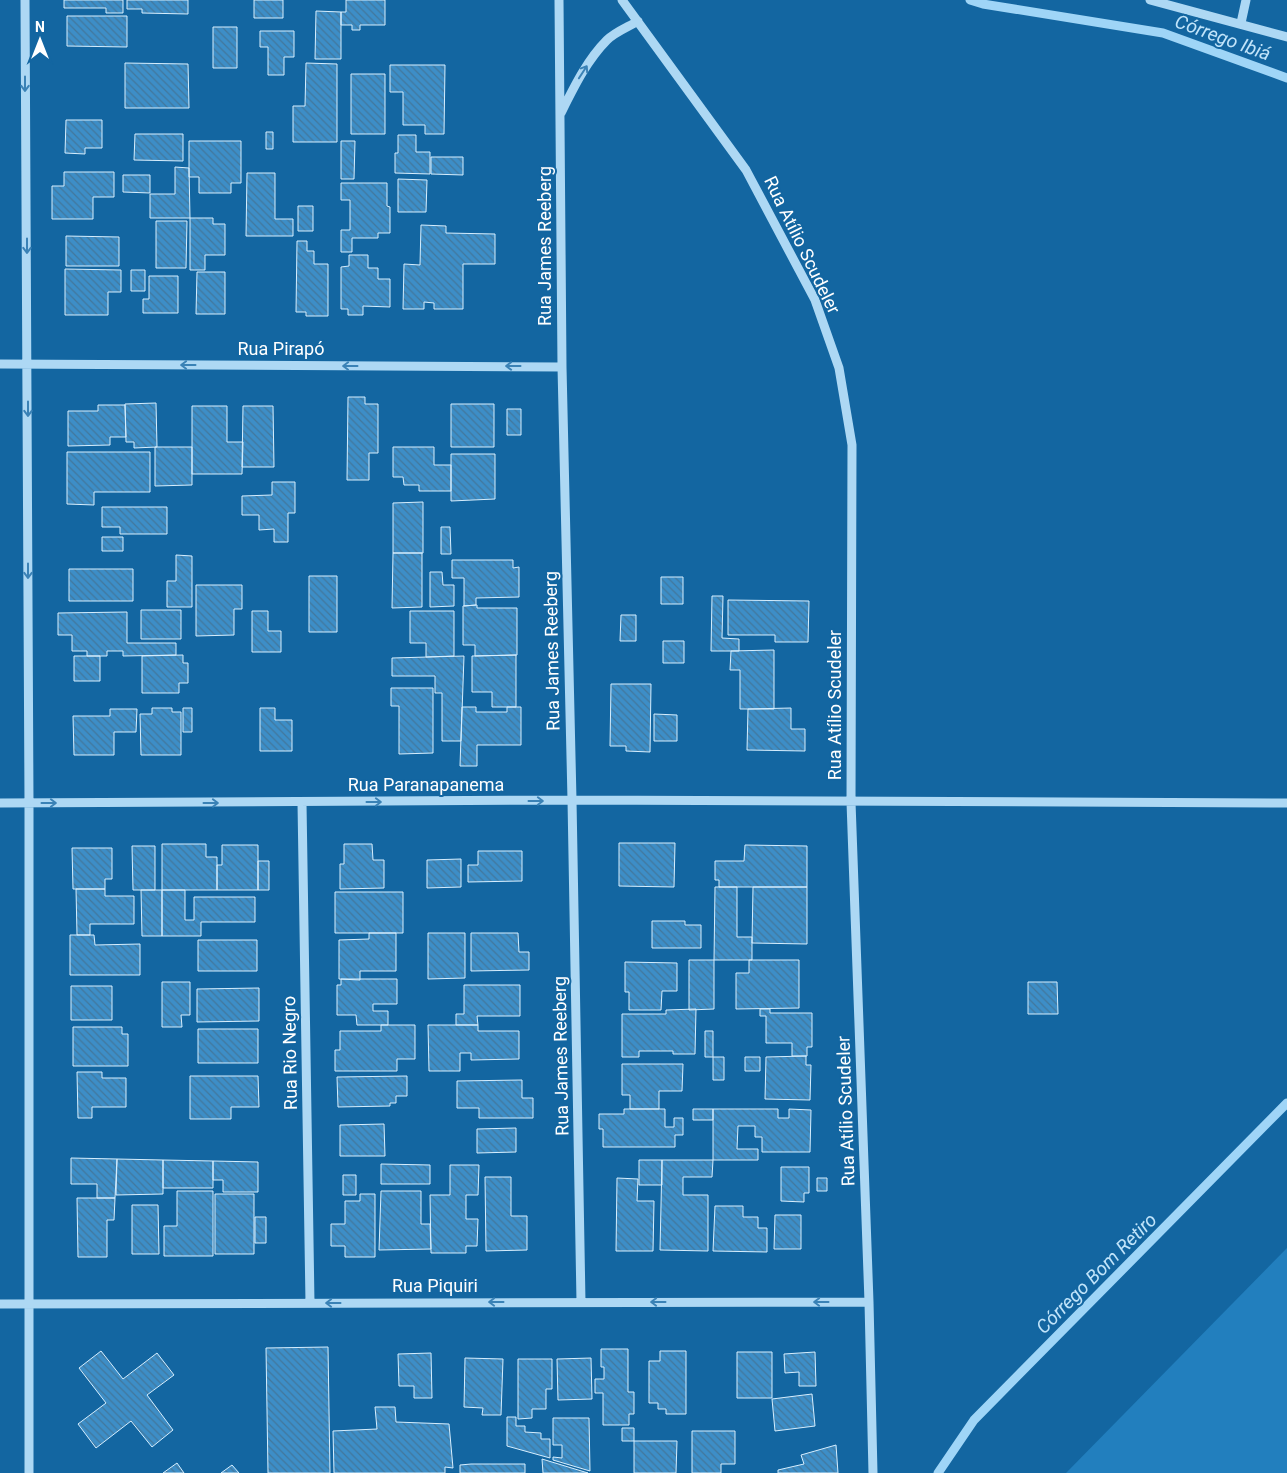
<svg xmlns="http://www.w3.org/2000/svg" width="1287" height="1473" font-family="Roboto,sans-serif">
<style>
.grass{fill:#227fbe}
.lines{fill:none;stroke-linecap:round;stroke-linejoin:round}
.stream{stroke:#9fd5f7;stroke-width:9}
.building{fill:url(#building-back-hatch);stroke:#d6eefe}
.minor{stroke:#add8f4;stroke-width:9}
.oneway{stroke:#3a82b6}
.labels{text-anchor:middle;stroke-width:4;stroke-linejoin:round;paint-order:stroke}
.street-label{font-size:18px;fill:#fff;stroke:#1366a1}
.water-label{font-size:19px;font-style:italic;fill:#c1e4fa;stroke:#1366a1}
</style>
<defs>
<pattern id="building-back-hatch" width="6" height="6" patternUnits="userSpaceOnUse" patternTransform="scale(1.25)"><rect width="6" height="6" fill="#3d8ec7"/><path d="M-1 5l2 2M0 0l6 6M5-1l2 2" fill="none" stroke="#42779c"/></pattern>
</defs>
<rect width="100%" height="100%" fill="#1366a1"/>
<path class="grass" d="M1287 1248V1473H1066Z"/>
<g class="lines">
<path class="stream" d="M970 0 983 4 1163 33 1287 78
M938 1473 974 1420 1287 1103"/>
</g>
<path class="building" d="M64 0H123V13H106V8H64Z
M127 0H188V14L142 13V9H127Z
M254 0H283V18H254Z
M346 0H385V25H360V30H352V25H341V12H346Z
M316 11 341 12V59H315Z
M67 16H127V47L67 46Z
M213 27H237V68H213Z
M260 31H294V57H284V75H268V47H260Z
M125 63 188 64 189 108H125Z
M306 63 337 64V142H293V106H305Z
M390 65H445L444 134H425V125H403V92H390Z
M351 74H385V134H351Z
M66 120H102V148H85V154L65 153Z
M266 132H273V149H266Z
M135 134H183V161L134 160Z
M398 135H416V152H430V174L395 173V153H398Z
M189 141H241V183H231V193H199V177H189Z
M341 141H355L354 179H341Z
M431 157H463V175L431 174Z
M175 167 189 168 190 218H150V194H175Z
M64 172H114V197H93V219H52V186H64Z
M247 173H275V219H293V236H246Z
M123 175H150V193L123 192Z
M398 179 427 180 426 212H398Z
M341 183H387V206L390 207V233H378V238H352V252H341V230H350V200H341Z
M298 206H313V231H298Z
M190 218H213V224H225V255H205V270H190Z
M156 221H187L186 268H156Z
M421 225 446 226V233L495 234V264H463V309H434V303L424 302V309H403L404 264 420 265Z
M66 236 119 237V266H66Z
M297 241H307V251H314V264H328V316H306V312H296Z
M349 255H368V268H378V279H390V307L363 306V315H348V309H341V267L349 266Z
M65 269 121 270V292H108V315H65Z
M131 270H145V291H131Z
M197 272H225V314H196Z
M149 276H178V313H143V299H149Z
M348 397H365V404H378V453H369V480H347Z
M156 403 157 447 134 448V442H126L125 404Z
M451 404H494V447H451Z
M98 405H125L126 437H110V445L68 446V411H98Z
M192 406H227V442H243L242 474H192Z
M243 406H273L274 467H242Z
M507 409H521V435H507Z
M155 447H192V485L155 486Z
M393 447H434V465H451V491H419V485H404L403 477H393Z
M67 452H150V492H94V505L67 504Z
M451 454H495V499L451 501Z
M272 482H295V513H288V542H274V529L259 530V515H242V496L272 495Z
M423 502V553H393V503Z
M102 507H167V534H120V527H102Z
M441 527H450L451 554H441Z
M102 537H123V551H102Z
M393 553H422V607L392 608Z
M176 555 192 556V607H167V581H176Z
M452 560H513V568L519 567V597L476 598V605L464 606V578H452Z
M69 569H133V601H69Z
M430 572H442L443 585H454V606L430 607Z
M309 576H337V632H309Z
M661 577H683V604H661Z
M196 585H242V609H234V635L196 636Z
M712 596H723L722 638 739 639V651H711Z
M728 600 809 601 808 642H775V635H728Z
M477 605V608H517V655L475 656V645H463V606Z
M141 610H181V639H141Z
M252 611H268V631H281V652H252Z
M410 611H454V656L426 657V643H410Z
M127 612V643H176V655L123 656V651H107V656H87V651H72V635H58V613Z
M621 615H636V641H620Z
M663 641H684V663H663Z
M774 650V709H740V670H730L731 651Z
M183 655V663H188V683H179V693H142V656Z
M516 655V707H492V692H472V656Z
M74 656H100V681H74Z
M464 656 461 741H442V693H435V676H392V658Z
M611 684H651L650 752 626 751V746H610Z
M391 688H433V753L399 754V706H391Z
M462 707H476V712H507V707H521V745H477V766H460Z
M152 708H172V712H181V755H141L140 714H152Z
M183 708H192V732H183Z
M260 708H275V720H292V751H260Z
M791 708V729H805V751L747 750 748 709Z
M110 709H137L136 732H114V755H74L73 716H110Z
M654 714 677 715V741H654Z
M619 843H675L674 887 619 886Z
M162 844H206V857H217V890H162Z
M344 844H372L373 860H384V888L340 889V864H344Z
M222 845H258V890H217V865H222Z
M745 845 807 846V887H719V880H715V861H744Z
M132 846H155V890H133Z
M72 848H112V879H105V889H73Z
M478 851H522V881L468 882V865H478Z
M461 859V887L427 888V860Z
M258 861H269V890H258Z
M715 887H737V937H752V960H714Z
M753 887H807V944L752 943Z
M76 889H105V896H134V924H90V935H77Z
M141 890H162V936H142Z
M162 890H185V920H194V897H255V922H201V936H162Z
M335 892H403V933H335Z
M652 921H685V925H701V948H652Z
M369 933H396V971H360V980L339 979V940L369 939Z
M428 933H465V978L428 979Z
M471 933H518L519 952H529V970L471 971Z
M70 935H94L95 945 140 944V975H70Z
M198 940H257V971H198Z
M689 960H714V1009L689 1010Z
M749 960H799V1008L736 1009V973H749Z
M625 962 677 963V991H662L661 1010H629V992H625Z
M341 979H397V1004H373V1011H388V1025H357L356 1015H337V985H341Z
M162 982H190V1015H181L182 1027H162Z
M1028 982H1057L1058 1014H1028Z
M464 985H520V1016H477L478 1025H456V1014H464Z
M71 986H112V1020H71Z
M259 988V1021L197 1022V989Z
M696 1009 695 1054H673V1051H639V1057H622V1014H666V1010Z
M760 1009H770V1013H812V1047H807V1056H792V1043H766V1016H760Z
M381 1025H415V1059H397V1071H335V1050H340V1031H381Z
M428 1025H478V1031H519V1059L471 1060V1053H460V1071H429Z
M73 1027H122V1034H128V1066H73Z
M198 1029H258V1063H198Z
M705 1031H713V1057H705Z
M806 1056V1065H811L810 1100 765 1099 766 1057Z
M713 1057H724V1080H713Z
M745 1057H760V1071H745Z
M622 1064H683L682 1091H659V1109H630V1095H622Z
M77 1072H102V1078H126V1107H92V1118H78Z
M190 1076H258L259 1107H231V1119H190Z
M407 1076V1096H396V1103H390V1106L338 1107 337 1077Z
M522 1080V1098H533V1118H479V1108H457V1081Z
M624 1109H665V1127H674V1118H683V1135H675V1147H603V1129H599V1114H624Z
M693 1109H713V1120H693Z
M713 1109H778V1118H789V1109L811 1110 810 1152H762V1137H755V1126H738L737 1149H758V1160H713Z
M384 1124 385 1156H340V1125Z
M516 1128V1152L477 1153V1129Z
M71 1158 117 1159 115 1198H97V1184H71Z
M117 1159 163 1160V1194L116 1195Z
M163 1160 213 1161V1188H163Z
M639 1160H662V1185H639Z
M662 1160H713L712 1177H683V1195H708V1251L660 1250Z
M213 1161 258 1162V1192H223V1180H213Z
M381 1164 430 1165V1184H381Z
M450 1165H479L478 1195H466V1219H478L477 1246H466V1253H431L430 1195H450Z
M781 1167H809V1193H804V1202L781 1201Z
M343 1175H356V1195H343Z
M485 1177H511V1216H527V1250L486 1251Z
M617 1178 638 1179 637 1201H654L653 1251H616Z
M817 1178H827V1191H817Z
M177 1191H213V1256H164V1226H177Z
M381 1191H421V1224H430L431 1249 379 1250Z
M215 1194H254V1254H215Z
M360 1194H375V1257H345V1246H331V1224H345V1201H360Z
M77 1198H115L114 1220H107V1257H78Z
M132 1205H158L159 1254H132Z
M715 1206H743V1217H758V1228H767V1252L713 1251Z
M775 1215H801V1249H774Z
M255 1217H266V1243H255Z
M328 1347 330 1473H268L266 1348Z
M601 1349H628V1392H634V1414H629V1425H603V1393H595V1379H604V1367H601Z
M101 1351 123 1379 157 1353 174 1375 147 1395 173 1430 152 1447 131 1421 96 1448 78 1424 106 1403 79 1368Z
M660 1351H686V1414H666V1409H658V1403H649V1361H660Z
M737 1352H772V1398H737Z
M815 1352 816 1386H799V1372L785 1373 784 1354Z
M431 1353 432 1398H414V1386H399L398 1354Z
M465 1358 503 1359 501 1415H482L483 1408 464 1407Z
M591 1358 592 1399 558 1400 557 1359Z
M518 1359H552V1389H546V1409H532V1418L518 1419Z
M812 1394 815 1426 775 1431 772 1399Z
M375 1407H395L396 1422 449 1424 453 1468 445 1467V1473H334L333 1431 377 1429Z
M507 1417H516V1426H525V1432L541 1433V1439H550V1458L507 1446Z
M553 1418H589L590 1471 553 1460V1457L562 1458V1445H553Z
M622 1428H634V1441H622Z
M692 1431H735V1464H721V1473H692Z
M634 1441H677L676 1473H634Z
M836 1445 838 1473H778V1470L804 1464 801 1455Z
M542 1459 588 1473H543Z
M177 1463 184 1473H163Z
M471 1464H525V1473H460V1465Z
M232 1465 239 1473H221Z"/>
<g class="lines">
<path class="minor" d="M25 0 29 803V1473
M559 0 562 367 572 800 581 1302
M622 0 746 170 815 300 839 368 852 445 851 802 869 1302 873 1473
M1150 0 1287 37
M1241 23 1246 0
M561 113C574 87 587 60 607 40 615 32 628 27 638 21
M0 364 562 367
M0 803 572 800 1287 803
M302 803 310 1303
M0 1304 869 1302"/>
</g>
<defs><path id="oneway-shaft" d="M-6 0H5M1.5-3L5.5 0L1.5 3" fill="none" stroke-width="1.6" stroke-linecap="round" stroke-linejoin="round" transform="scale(1.25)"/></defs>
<g class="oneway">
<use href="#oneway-shaft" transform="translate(583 72) rotate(-57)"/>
<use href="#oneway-shaft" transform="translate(25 84) rotate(90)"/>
<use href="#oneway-shaft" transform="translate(27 246) rotate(90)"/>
<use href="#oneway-shaft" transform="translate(188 365) rotate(-180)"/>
<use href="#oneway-shaft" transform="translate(350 366) rotate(-180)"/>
<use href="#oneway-shaft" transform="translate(513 366) rotate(-180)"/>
<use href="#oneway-shaft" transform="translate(28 409) rotate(90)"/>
<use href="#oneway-shaft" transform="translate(28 571) rotate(90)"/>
<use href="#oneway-shaft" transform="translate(536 801)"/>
<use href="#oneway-shaft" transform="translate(374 802)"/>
<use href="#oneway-shaft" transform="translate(49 803)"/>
<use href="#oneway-shaft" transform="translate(211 803)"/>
<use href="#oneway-shaft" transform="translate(496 1302) rotate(180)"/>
<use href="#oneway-shaft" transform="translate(658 1302) rotate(180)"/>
<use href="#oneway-shaft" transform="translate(821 1302) rotate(180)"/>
<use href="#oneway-shaft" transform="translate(333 1303) rotate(180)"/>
</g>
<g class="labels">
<g class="street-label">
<text transform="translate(802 245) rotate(64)" y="6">Rua Atílio Scudeler</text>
<text transform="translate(545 246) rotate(-90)" y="6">Rua James Reeberg</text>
<text x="281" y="355">Rua Pirapó</text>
<text transform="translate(552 651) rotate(-91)" y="6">Rua James Reeberg</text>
<text transform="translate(835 705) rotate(-90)" y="6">Rua Atílio Scudeler</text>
<text x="426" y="791">Rua Paranapanema</text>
<text transform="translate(290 1053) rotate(-91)" y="6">Rua Rio Negro</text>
<text transform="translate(561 1056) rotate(-91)" y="6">Rua James Reeberg</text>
<text transform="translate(846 1111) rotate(-92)" y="6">Rua Atílio Scudeler</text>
<text x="435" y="1292">Rua Piquiri</text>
</g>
<g class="water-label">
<text transform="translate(1223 37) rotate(20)" y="7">Córrego Ibiá</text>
<text transform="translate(1096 1273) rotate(-45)" y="7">Córrego Bom Retiro</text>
</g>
</g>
<g transform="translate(40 40)" stroke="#1366a1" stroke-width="4" paint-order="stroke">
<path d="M0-4L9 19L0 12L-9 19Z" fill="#ffffff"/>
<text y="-8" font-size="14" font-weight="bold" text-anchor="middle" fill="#ffffff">N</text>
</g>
</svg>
